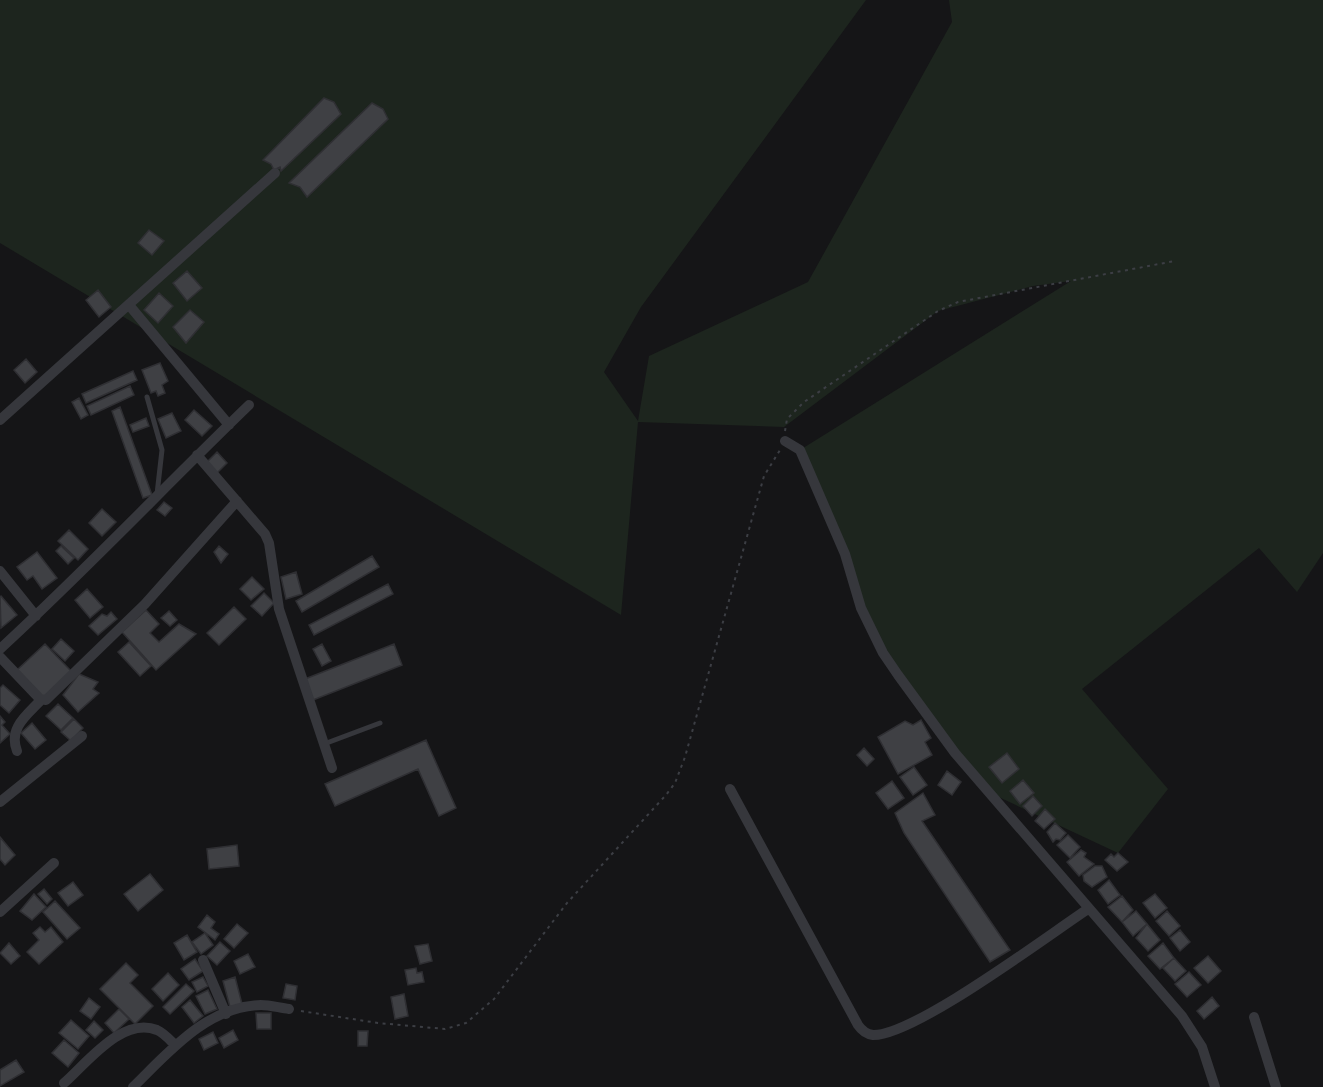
<svg xmlns="http://www.w3.org/2000/svg" width="1323" height="1087" font-family="'Fira Sans Condensed',sans-serif">
<style>
.green{fill:#1d251e}
.building{fill:#3f4044;stroke:#2f2f33;stroke-width:1.5}
.lines{fill:none;stroke-linecap:round;stroke-linejoin:round}
.path{stroke:#3c3e44;stroke-width:2;stroke-dasharray:3 4.5;stroke-linecap:butt}
.service{stroke:#36373c;stroke-width:5}
.minor{stroke:#36373c;stroke-width:10}
</style>
<rect width="100%" height="100%" fill="#151517"/>
<path class="green" d="M0 0H866L641 307 604 372 638 421 649 356 808 282 952 22 949 0H1323V553L1297 592 1259 548 1082 689 1168 789 1118 853 988 792 872 633 800 450 1071 281 1033 286 938 311 784 427 638 422 621 615 0 243Z"/>
<path class="building" d="M324 98 334 102 341 114 281 171 280 167 274 170 271 164 263 160Z
M372 103 383 109 388 119 307 197 300 187 289 183Z
M149 230 164 241 152 255 138 243Z
M187 271 202 288 187 301 173 283Z
M98 290 111 307 99 317 86 300Z
M159 293 173 306 158 323 144 310Z
M190 310 204 322 186 343 173 327Z
M26 359 37 372 25 383 14 370Z
M160 363 168 381 162 385 165 393 158 396 156 391 151 393 142 370Z
M133 371 137 380 86 403 82 394Z
M130 386 134 395 91 415 87 406Z
M79 398 88 415 81 419 72 402Z
M120 407 152 495 143 498 112 411Z
M194 410 212 426 202 436 185 420Z
M172 413 181 431 166 438 158 419Z
M146 418 149 426 133 432 130 425Z
M217 452 227 463 215 475 205 464Z
M164 502 172 508 165 516 157 510Z
M102 509 116 522 102 536 89 523Z
M69 530 88 549 78 560 58 541Z
M61 546 74 558 68 564 56 551Z
M219 546 228 554 221 563 214 552Z
M37 552 57 578 42 589 33 576 27 580 17 567Z
M372 556 379 567 302 612 296 601Z
M296 572 302 594 286 599 281 577Z
M252 577 264 589 251 600 240 589Z
M388 584 393 594 314 635 309 625Z
M87 589 103 607 90 618 75 600Z
M264 593 274 603 262 616 251 606Z
M1 596 17 615 1 628 0 597Z
M234 607 246 619 219 645 207 633Z
M146 610 159 624 150 633 159 642 179 624 196 634 156 670 122 632Z
M169 611 177 620 170 626 161 618Z
M111 612 117 619 98 635 89 626 102 614 107 616Z
M61 639 74 651 65 661 52 649Z
M129 642 151 666 140 676 118 652Z
M45 644 71 671 44 698 17 670Z
M322 644 331 661 322 666 313 649Z
M394 644 402 665 313 700 305 679Z
M79 674 98 682 93 689 99 693 78 712 63 695Z
M3 685 20 700 9 713 0 705V688Z
M58 704 73 718 61 730 46 716Z
M0 716 5 722 2 725 10 734 0 743Z
M74 719 83 728 71 741 61 732Z
M921 720 931 738 925 742 932 755 898 774 878 737 905 721 913 725Z
M32 723 46 740 35 749 21 733Z
M426 740 456 808 439 816 418 769 335 806 325 784Z
M864 748 874 759 867 766 857 755Z
M1007 753 1019 769 1002 783 989 767Z
M914 767 927 785 913 795 900 777Z
M947 771 961 782 952 795 938 785Z
M1023 780 1034 793 1020 804 1010 791Z
M892 781 904 798 888 809 876 793Z
M923 793 935 815 922 821 1010 950 990 962 904 833 895 813Z
M1033 796 1042 806 1032 816 1023 806Z
M1045 809 1055 819 1044 829 1035 821Z
M1055 823 1066 833 1060 840 1056 839 1053 842 1047 832Z
M1068 835 1080 847 1070 858 1057 845Z
M0 837 15 855 5 865 0 859Z
M237 845 239 866 209 869 207 849Z
M1081 850 1086 853 1084 857 1094 864 1079 876 1067 862Z
M1118 853 1128 862 1117 871 1105 860 1111 854 1114 857Z
M1095 866H1102L1107 877 1092 887 1084 881 1083 875Z
M150 874 163 890 138 911 124 894Z
M1109 880 1120 895 1108 904 1098 890Z
M73 882 83 895 68 906 58 893Z
M44 889 52 899 47 904 38 894Z
M34 894 46 907 32 920 20 911Z
M1155 894 1167 908 1155 918 1143 903Z
M1122 896 1133 910 1122 922 1108 907Z
M55 901 80 928 67 939 43 912Z
M1136 911 1147 924 1133 936 1122 922Z
M1167 911 1180 926 1169 936 1156 921Z
M207 915 215 922 211 928 219 934 215 940 198 927Z
M237 924 248 933 234 948 224 939Z
M1147 924 1160 940 1148 951 1136 938Z
M40 927 45 932 51 927 63 942 39 964 27 952 39 940 33 933Z
M1180 930 1190 942 1180 951 1170 938Z
M205 933 213 945 201 954 192 942Z
M187 935 197 952 184 960 174 943Z
M220 942 230 951 217 965 207 956Z
M9 943 20 956 11 964 0 953Z
M1163 943 1174 958 1160 969 1148 956Z
M428 944 432 961 420 964 415 946Z
M248 954 255 967 240 974 234 961Z
M1208 956 1221 971 1208 983 1194 968Z
M1174 958 1186 971 1175 981 1163 968Z
M195 959 203 971 189 980 181 969Z
M126 963 138 975 130 983 153 1006 135 1024 100 989Z
M416 968 417 973 422 972 424 982 408 985 405 970Z
M1189 972 1201 985 1187 997 1175 984Z
M168 973 179 985 163 1001 152 989Z
M203 977 208 986 197 992 192 982Z
M235 977 242 1004 230 1007 223 981Z
M186 984 194 991 170 1014 163 1007Z
M286 984 297 986 295 1000 283 998Z
M208 990 217 1009 205 1014 196 996Z
M404 994 408 1016 395 1019 391 997Z
M1212 997 1219 1006 1204 1019 1197 1011Z
M89 998 100 1007 91 1019 80 1011Z
M190 1000 203 1016 194 1023 182 1007Z
M119 1009 129 1019 114 1033 105 1023Z
M256 1013H271V1029H257Z
M71 1020 89 1036 78 1049 59 1033Z
M94 1021 103 1030 95 1038 86 1030Z
M233 1030 238 1040 224 1048 219 1038Z
M358 1031H368L367 1046H358Z
M213 1032 218 1043 204 1050 199 1039Z
M64 1040 79 1053 68 1067 52 1053Z
M16 1060 24 1072 0 1086V1070Z"/>
<g class="lines">
<path class="path" d="M785 431 787 419 804 402 938 311 958 302 1175 261
M301 1011 378 1023 445 1029 466 1023 494 999 567 903 666 795 675 783 685 757 764 476 780 450"/>
<path class="service" d="M147 397 162 450 157 494
M324 744 380 723"/>
<path class="minor" d="M129 305 229 425
M0 420 275 173
M785 441 800 450 845 554 861 608 883 653 898 675 955 753 1182 1016 1202 1047 1215 1087
M197 455 265 534 269 543 279 609 332 768
M0 571 36 616
M0 649C86 570 165 486 249 405
M0 657 40 699 46 700 145 604 237 501
M17 751C8 728 27 715 41 700
M730 789 858 1025C862 1031 866 1034 873 1035 914 1036 1047 936 1088 909
M0 802 82 736
M0 912 54 863
M203 960 226 1014
M1254 1017 1276 1087
M64 1083C87 1063 122 1016 157 1030 164 1033 170 1040 175 1045
M133 1087C168 1053 207 1006 261 1005 270 1005 280 1008 289 1009"/>
</g>
</svg>
